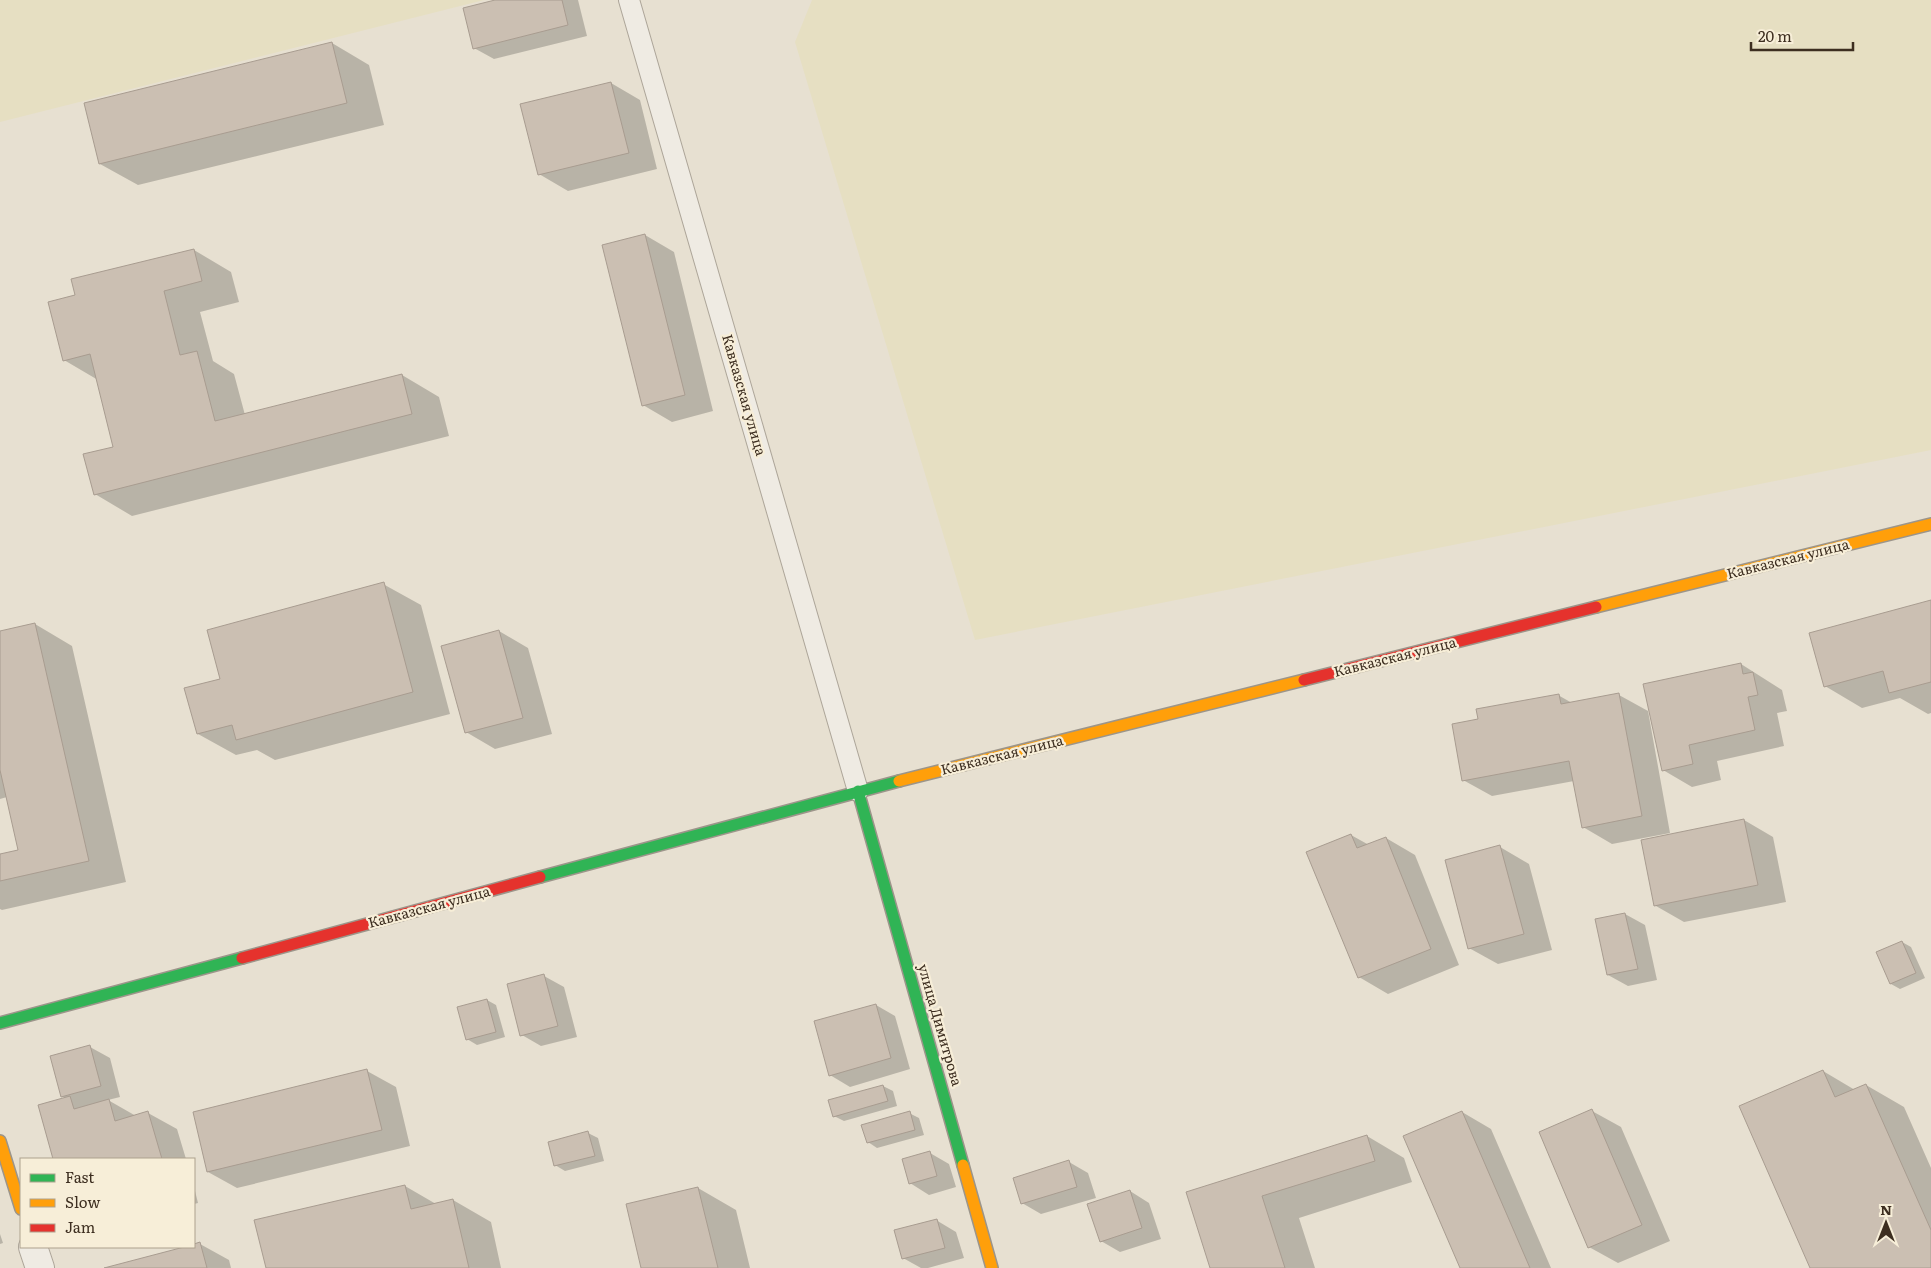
<svg xmlns="http://www.w3.org/2000/svg" width="1931" height="1268" font-family="Literata,serif">
<style>
.farmland{fill:#e6dfc2}
.shadow{fill:#0003}
.building{fill:#cbbfb2;stroke:#a89c90}
.lines{fill:none;stroke-linecap:round;stroke-linejoin:round}
.lane-casing{stroke:#ada599;stroke-width:22}
.street-casing{stroke:#ada599;stroke-width:30}
.fast-casing{stroke:#9c958a;stroke-width:14}
.slow-casing{stroke:#9c958a;stroke-width:14}
.jam-casing{stroke:#9c958a;stroke-width:14}
.lane{stroke:#efebe3;stroke-width:20}
.street{stroke:#efebe3;stroke-width:28}
.fast{stroke:#30b455;stroke-width:11}
.slow{stroke:#ff9f0a;stroke-width:11}
.jam{stroke:#e5322d;stroke-width:11}
.labels{text-anchor:middle;stroke-width:4.5;stroke-linejoin:round;paint-order:stroke}
.street-label{font-size:14px;fill:#3d2e20;stroke:#f7eed8}
</style>
<rect width="100%" height="100%" fill="#e7e0d1"/>
<path class="farmland" d="M0 0H484L0 122Z
M812 0H1931V450L975 640 795 42Z"/>
<path class="shadow" d="M500 0H578L587 36 494 59 474 48Z
M332 43 369 65 384 125 138 185 100 164Z
M611 83 640 100 657 169 568 191 539 174Z
M645 235 674 252 713 411 672 422 643 405Z
M194 250 231 272 239 302 200 312 213 361 234 374 245 415 402 375 439 397 449 436 132 516 95 494 115 448 98 380 64 360 77 296Z
M383 584 421 605 450 714 275 760 257 750 236 755 198 734 221 680Z
M1931 601V713L1928 714 1900 698 1862 708 1825 686Z
M35 624 72 646 126 882 2 910 0 909V855L20 851 7 797 0 799V632Z
M499 631 528 648 552 734 495 749 466 732Z
M1741 664 1782 690 1787 711 1777 713 1784 746 1717 761 1721 780 1692 787 1663 770Z
M1558 695 1572 703 1619 695 1648 711 1670 833 1612 844 1583 827 1574 781 1492 796 1463 780 1480 720Z
M1744 820 1773 837 1786 902 1684 922 1656 906Z
M1351 835 1369 845 1386 838 1415 855 1459 965 1388 994 1359 977Z
M1500 847 1529 864 1552 950 1498 964 1469 948Z
M1625 914 1645 925 1657 980 1628 986 1608 975 1597 920Z
M1902 942 1911 947 1925 978 1900 989 1891 984Z
M544 976 564 987 577 1037 541 1046 522 1035Z
M487 1000 496 1005 505 1037 477 1045 467 1039Z
M876 1005 895 1016 910 1069 850 1087 830 1075Z
M90 1047 110 1058 120 1097 108 1100 136 1116 148 1113 177 1129 186 1159H55L39 1106 66 1098 62 1096Z
M367 1071 396 1087 410 1146 237 1188 208 1172Z
M1823 1071 1855 1090 1866 1085 1904 1107 1931 1168V1268H1811Z
M883 1086 893 1091 897 1106 844 1121 834 1116Z
M1592 1111 1621 1127 1670 1241 1618 1263 1589 1247Z
M1462 1112 1491 1129 1551 1268H1461Z
M909 1113 919 1118 924 1135 877 1148 868 1142Z
M588 1133 598 1138 604 1161 565 1171 555 1165Z
M1367 1136 1404 1158 1412 1182 1299 1218 1315 1268H1211L1187 1193Z
M930 1153 949 1164 956 1187 929 1195 910 1183Z
M1069 1162 1088 1173 1096 1198 1041 1214 1022 1203Z
M405 1186 436 1204 453 1200 491 1222 501 1268H267Z
M194 1187 198 1203 194 1204Z
M698 1188 736 1210 750 1268H642Z
M1130 1191 1149 1203 1161 1239 1120 1252 1101 1241Z
M936 1220 956 1232 964 1258 928 1268H921L903 1258Z
M0 1234 3 1243 0 1244Z
M200 1244 229 1260 231 1268H109L194 1247Z"/>
<path class="building" d="M495 0H562L568 25 473 49 463 8Z
M332 42 347 103 99 164 84 103Z
M611 82 629 153 538 175 520 104Z
M645 234 685 395 642 406 602 245Z
M194 249 202 281 164 291 180 355 197 351 215 421 402 374 412 414 94 495 83 454 113 447 90 354 63 361 48 302 75 295 71 279Z
M384 582 413 692 236 740 232 725 197 734 184 688 220 679 207 630Z
M1931 600V682L1889 693 1883 671 1824 687 1809 633Z
M35 623 89 861 0 881V854L18 850 0 770V631Z
M499 630 523 718 465 733 441 646Z
M1741 663 1743 674 1753 672 1758 695 1748 697 1755 730 1689 745 1693 764 1662 771 1643 684Z
M1619 693 1642 816 1582 828 1569 761 1462 781 1452 724 1478 719 1476 709 1559 694 1561 704Z
M1744 819 1758 885 1654 906 1641 840Z
M1351 834 1357 848 1386 837 1431 949 1358 978 1306 852Z
M1500 845 1524 934 1468 949 1445 860Z
M1625 913 1638 969 1607 975 1595 919Z
M1902 941 1916 973 1890 984 1876 952Z
M544 974 558 1026 520 1036 507 984Z
M487 999 496 1032 466 1040 457 1007Z
M876 1004 891 1058 829 1076 814 1021Z
M90 1045 101 1086 61 1097 50 1056Z
M367 1069 382 1130 207 1172 193 1112Z
M1823 1070 1835 1097 1866 1084 1931 1230V1268H1810L1739 1106Z
M883 1085 888 1101 833 1117 828 1100Z
M70 1096 74 1109 109 1099 115 1121 148 1111 162 1159H53L38 1105Z
M1592 1109 1642 1225 1588 1248 1539 1132Z
M910 1111 915 1130 867 1143 861 1125Z
M1462 1111 1530 1268H1460L1403 1136Z
M588 1131 595 1156 554 1166 548 1142Z
M1367 1135 1375 1161 1262 1196 1285 1268H1210L1186 1192Z
M930 1151 937 1176 909 1184 902 1159Z
M1069 1160 1077 1187 1021 1204 1013 1178Z
M405 1185 411 1209 453 1199 469 1268H266L254 1220Z
M698 1187 718 1268H641L626 1204Z
M1130 1190 1142 1228 1100 1242 1087 1204Z
M937 1219 945 1248 902 1259 894 1230Z
M200 1242 207 1268H104L184 1247H194V1244Z"/>
<g class="lines">
<defs>
<path id="lane" d="M629 0 858 791"/>
<path id="street" d="M33 1247 40 1268"/>
<path id="fast" d="M858 791 963 1165
M540 877 899 781
M0 1023 242 958"/>
<path id="slow" d="M1596 607 1931 524
M899 781 1304 680
M0 1141 21 1209
M963 1165 992 1268"/>
<path id="jam" d="M1304 680 1596 607
M242 958 540 877"/>
</defs>
<use href="#lane" class="lane-casing"/>
<use href="#street" class="street-casing"/>
<use href="#fast" class="fast-casing"/>
<use href="#slow" class="slow-casing"/>
<use href="#jam" class="jam-casing"/>
<use href="#lane" class="lane"/>
<use href="#street" class="street"/>
<use href="#fast" class="fast"/>
<use href="#slow" class="slow"/>
<use href="#jam" class="jam"/>
</g>
<g class="labels">
<g class="street-label">
<text transform="translate(744 395) rotate(74)" y="5">Кавказская улица</text>
<text transform="translate(1788 559) rotate(-14)" y="5">Кавказская улица</text>
<text transform="translate(1395 657) rotate(-14)" y="5">Кавказская улица</text>
<text transform="translate(1002 755) rotate(-14)" y="5">Кавказская улица</text>
<text transform="translate(429 907) rotate(-15)" y="5">Кавказская улица</text>
<text transform="translate(940 1025) rotate(74)" y="5">улица Димитрова</text>
</g>
</g>
<rect x="20" y="1158" width="175" height="90" fill="#f7eed8" stroke="#ada18e"/>
<rect x="30" y="1174" width="25" height="8" fill="#30b455" stroke="#ada18e"/>
<text x="65" y="1183" font-size="15" fill="#3d2e20">Fast</text>
<rect x="30" y="1199" width="25" height="8" fill="#ff9f0a" stroke="#ada18e"/>
<text x="65" y="1208" font-size="15" fill="#3d2e20">Slow</text>
<rect x="30" y="1224" width="25" height="8" fill="#e5322d" stroke="#ada18e"/>
<text x="65" y="1233" font-size="15" fill="#3d2e20">Jam</text>
<g transform="translate(1886 1223)" stroke="#f7eed8" stroke-width="4" paint-order="stroke">
<path d="M0-4L9 19L0 12L-9 19Z" fill="#3d2e20"/>
<text y="-8" font-size="14" font-weight="bold" text-anchor="middle" fill="#3d2e20">N</text>
</g>
<path d="M1751 42v8h102v-8" fill="none" stroke="#3d2e20" stroke-width="2.5"/>
<text x="1758" y="42" font-size="15" fill="#3d2e20" stroke="#f7eed8" stroke-width="4" paint-order="stroke">20 m</text>
</svg>
